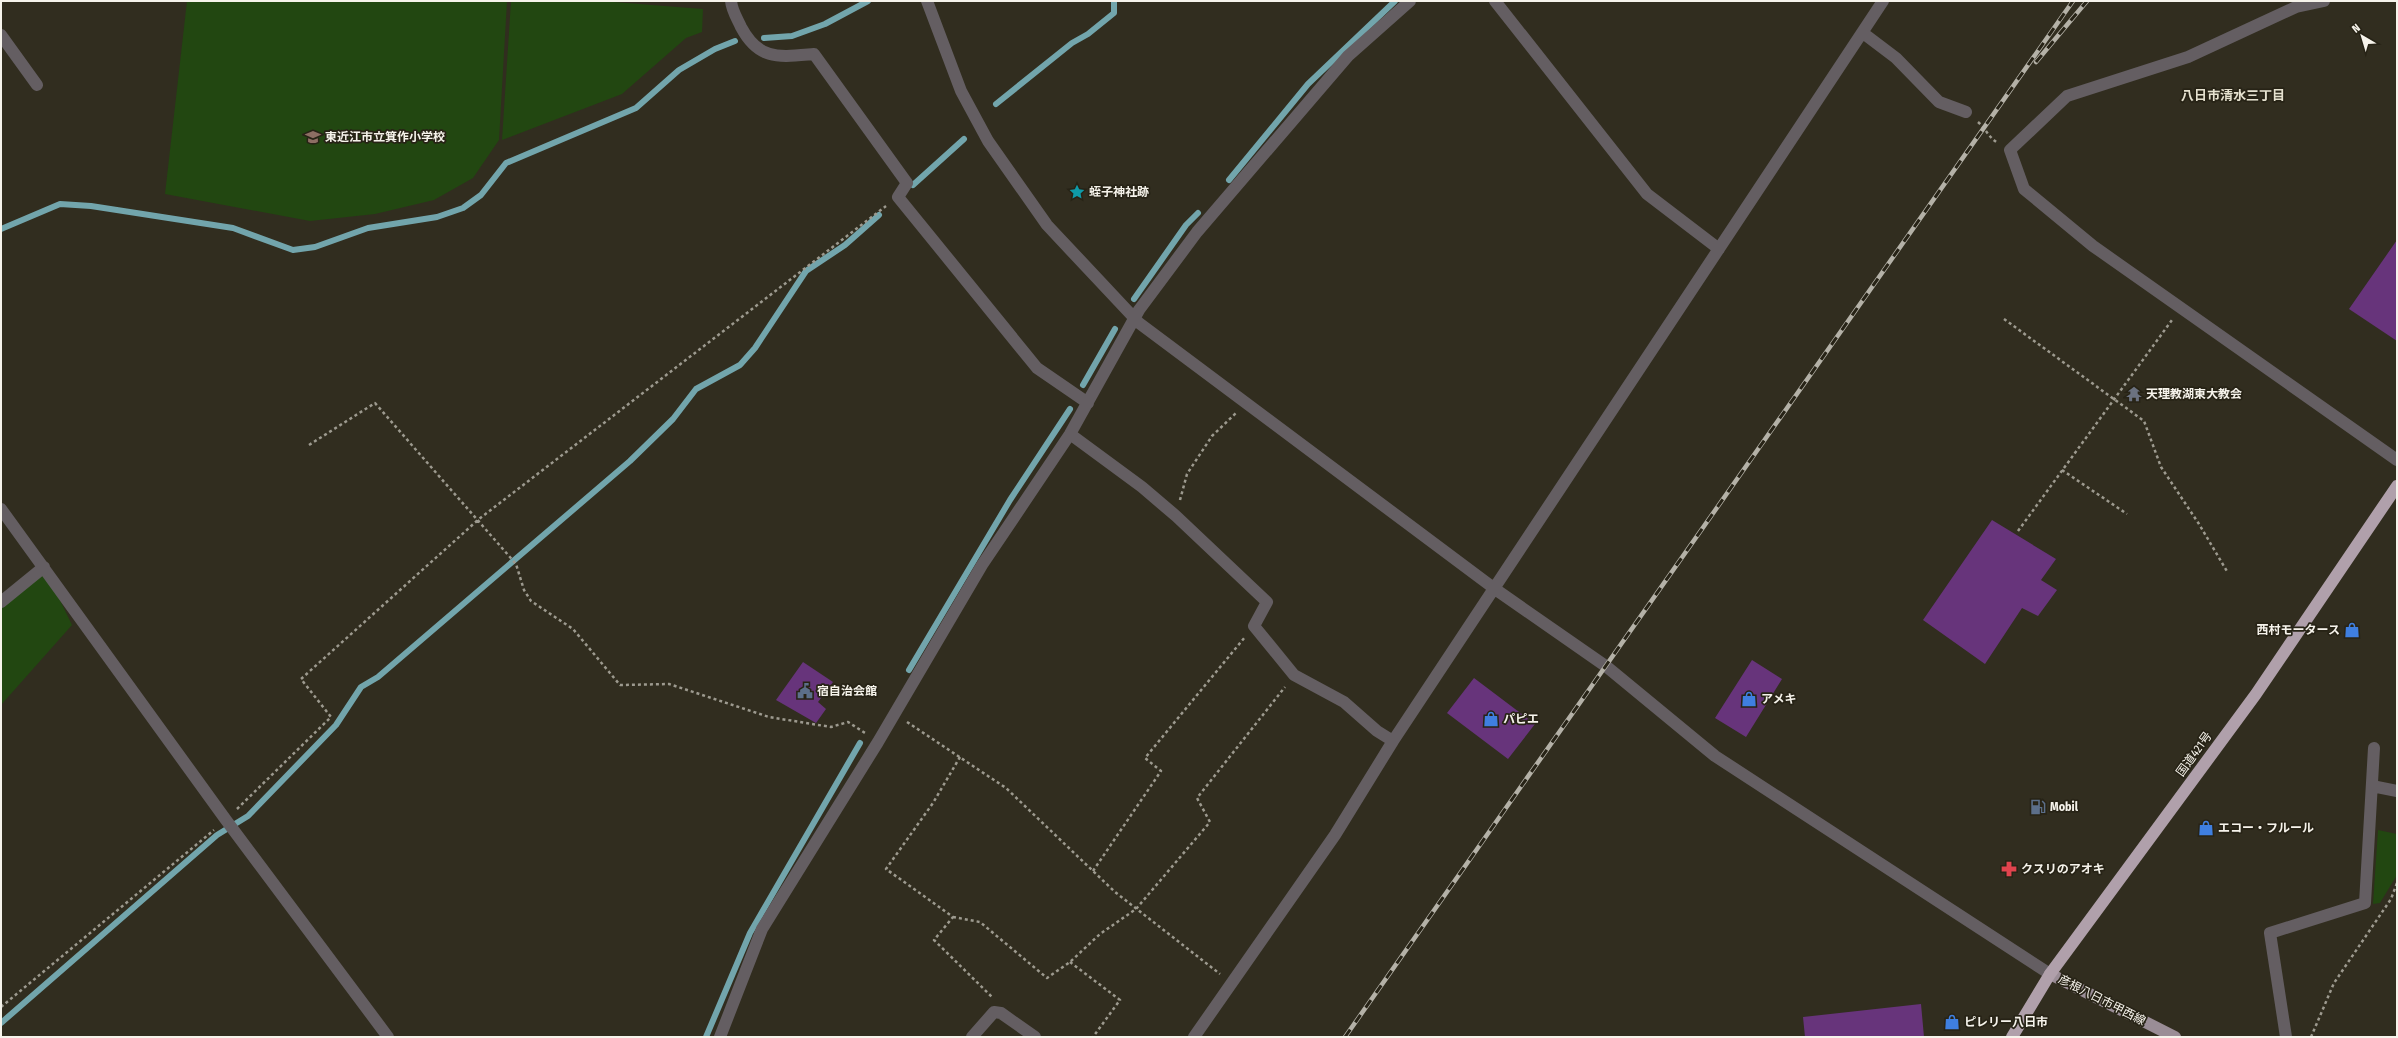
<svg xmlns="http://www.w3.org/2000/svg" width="2398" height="1038" font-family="'Fira Sans Condensed','Noto Sans JP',sans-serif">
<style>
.green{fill:#224711}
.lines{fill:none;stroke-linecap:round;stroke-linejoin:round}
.stream{stroke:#72a5ac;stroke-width:6}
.building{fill:#67347b}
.path{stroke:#9d9a8f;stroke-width:2.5;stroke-dasharray:3 3;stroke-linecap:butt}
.minor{stroke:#645e62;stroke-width:12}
.major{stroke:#9a8d96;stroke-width:12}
.highway{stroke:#b0a0ab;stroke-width:12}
.rail-casing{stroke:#b4b1a7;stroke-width:4.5}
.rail{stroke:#272316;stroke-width:3;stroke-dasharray:9;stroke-linecap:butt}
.labels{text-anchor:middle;stroke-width:3.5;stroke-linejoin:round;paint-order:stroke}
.poi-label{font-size:12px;font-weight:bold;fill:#f6f3eb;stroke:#272316;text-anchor:start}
.street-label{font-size:12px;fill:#f6f3eb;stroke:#272316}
.neighbourhood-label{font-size:13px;font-weight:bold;fill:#e5e1cf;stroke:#272316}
</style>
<rect width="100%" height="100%" fill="#312d1f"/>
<path class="green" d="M187 1H507L499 140 473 178 434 200 375 214 310 221 165 194Z
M511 1H601L703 9 702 32 686 38 622 94 502 140Z
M44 567 72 625 1 705V602Z
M2378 830 2397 834V875L2380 903 2373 904Z"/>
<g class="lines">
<path class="stream" d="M764 38 792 36 825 24 868 1
M996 104 1072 43 1088 34 1114 13V1
M1229 180 1308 84 1395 1
M913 185 964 139
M1 229 60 204 91 206 233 228 293 250 315 247 368 228 437 217 463 208 481 195 506 163 636 108 679 70 715 49 735 41
M1134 299 1186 225 1198 213
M1083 385 1115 329
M909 670 1010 500 1070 409
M1 1023 217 835 248 816 336 725 361 687 378 677 630 461 673 419 696 389 740 365 755 348 806 271 845 245 879 215
M706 1037 750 933 860 743"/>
</g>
<path class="building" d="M2397 240V341L2349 309Z
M1992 520 2056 559 2041 580 2057 590 2038 616 2022 608 1985 664 1923 620Z
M1752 660 1782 679 1746 737 1715 718Z
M803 662 833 682 818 702 826 709 816 723 776 700Z
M1474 678 1535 724 1508 759 1447 713Z
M1921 1004 1924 1037H1805L1803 1017Z"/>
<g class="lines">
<path class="path" d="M1978 122C1986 129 1989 138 1998 143
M2004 319 2144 421 2161 467 2199 524 2228 573
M309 445 375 403 516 564 524 590 531 601 573 629 620 685 669 684 769 717 831 727 848 722 865 733
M2062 470 2127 514
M1180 500 1187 474 1212 436 1236 413
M2018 531 2172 320
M907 722 1006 788 1115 892 1220 974
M960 757 933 803 886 869 953 917 934 940 992 997
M237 809 331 717 301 679 479 519 886 206
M1093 871 1161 771 1145 758 1245 637
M953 917 980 922 1047 978 1070 962 1100 934 1136 909 1210 822 1197 798 1285 687
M1070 962 1120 1000 1093 1037
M1 1007 214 830
M2311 1037 2334 983 2391 899 2397 883"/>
<path class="minor" d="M731 1C732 11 737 18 741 27 759 61 779 57 814 54L907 183 898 197 1037 368 1088 403
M927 1 961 91 988 141 1047 225 1139 323 1495 589 1607 667 1715 756 2050 974
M1495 1 1647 194 1719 249
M2324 1 2296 7 2188 57 2067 96 2010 150 2024 189 2093 246 2397 460
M1863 33 1896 58 1939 102 1966 112
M1 35 37 85
M1070 434 1142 487 1176 516 1267 602 1254 626 1294 675 1344 702 1377 731 1393 741
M1 509 226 820 388 1037
M1 602 44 567
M2372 786 2397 791
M720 1037 762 929 878 742 982 565 1070 434 1139 310 1197 232 1348 56 1410 1
M972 1037 994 1012 1001 1013 1035 1037
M1194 1037 1335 835 1393 741 1883 1
M2286 1037 2270 933 2365 903 2374 748"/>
<path class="major" d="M2050 974 2175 1037"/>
<path class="highway" d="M2012 1037 2050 974 2256 694 2397 486"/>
<defs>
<path id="rail" d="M2036 62 2087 1
M1345 1037 2073 1"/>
</defs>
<use href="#rail" class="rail-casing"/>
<use href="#rail" class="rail"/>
</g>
<defs>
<symbol id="school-bare" viewBox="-9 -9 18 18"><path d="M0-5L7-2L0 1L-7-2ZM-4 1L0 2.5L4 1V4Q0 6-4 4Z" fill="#8d6e63" stroke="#272316" stroke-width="2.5" paint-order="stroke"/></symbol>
<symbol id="sight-bare" viewBox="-9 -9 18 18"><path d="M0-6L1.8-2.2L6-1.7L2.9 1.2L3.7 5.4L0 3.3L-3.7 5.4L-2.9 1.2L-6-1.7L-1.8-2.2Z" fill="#0f9aa8" stroke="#272316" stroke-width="2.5" paint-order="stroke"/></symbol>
<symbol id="temple-bare" viewBox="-9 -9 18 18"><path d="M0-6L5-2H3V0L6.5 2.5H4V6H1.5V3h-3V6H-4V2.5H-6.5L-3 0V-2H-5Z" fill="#6b7280" stroke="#272316" stroke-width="2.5" paint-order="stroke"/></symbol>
<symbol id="shop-bare" viewBox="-9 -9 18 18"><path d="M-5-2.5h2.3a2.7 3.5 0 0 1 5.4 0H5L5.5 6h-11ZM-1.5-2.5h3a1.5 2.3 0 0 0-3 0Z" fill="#3f7fe0" stroke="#272316" stroke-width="2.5" paint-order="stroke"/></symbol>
<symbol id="civic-bare" viewBox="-9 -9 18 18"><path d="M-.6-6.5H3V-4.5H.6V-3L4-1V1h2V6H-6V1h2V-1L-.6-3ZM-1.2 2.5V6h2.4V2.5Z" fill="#5c6f8a" stroke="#272316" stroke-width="2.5" paint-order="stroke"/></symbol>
<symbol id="fuel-bare" viewBox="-9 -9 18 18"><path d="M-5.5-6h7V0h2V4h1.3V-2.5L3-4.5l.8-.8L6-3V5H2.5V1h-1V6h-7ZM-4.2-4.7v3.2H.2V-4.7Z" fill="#5c6f8a" stroke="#272316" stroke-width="2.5" paint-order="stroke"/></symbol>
<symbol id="pharmacy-bare" viewBox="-9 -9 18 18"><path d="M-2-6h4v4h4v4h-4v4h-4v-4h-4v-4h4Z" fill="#e0444e" stroke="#272316" stroke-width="2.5" paint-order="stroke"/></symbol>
</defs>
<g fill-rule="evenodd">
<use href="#school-bare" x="302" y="126" width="22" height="22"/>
<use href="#sight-bare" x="1066" y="181" width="22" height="22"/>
<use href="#temple-bare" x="2123" y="383" width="22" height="22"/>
<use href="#shop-bare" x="2341" y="619" width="22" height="22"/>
<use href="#civic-bare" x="794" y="680" width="22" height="22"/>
<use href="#shop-bare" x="1738" y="688" width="22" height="22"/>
<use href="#shop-bare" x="1480" y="708" width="22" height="22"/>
<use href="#fuel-bare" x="2027" y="796" width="22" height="22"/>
<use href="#shop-bare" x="2195" y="817" width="22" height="22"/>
<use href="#pharmacy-bare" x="1998" y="858" width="22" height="22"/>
<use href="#shop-bare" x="1941" y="1011" width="22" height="22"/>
</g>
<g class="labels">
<g class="poi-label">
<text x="325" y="141">東近江市立箕作小学校</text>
<text x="1089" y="196">蛭子神社跡</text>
<text x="2146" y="398">天理教湖東大教会</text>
<text x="2340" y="634" text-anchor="end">西村モータース</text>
<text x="817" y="695">宿自治会館</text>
<text x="1761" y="703">アメキ</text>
<text x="1503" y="723">パピエ</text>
<text x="2050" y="811">Mobil</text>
<text x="2218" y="832">エコー・フルール</text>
<text x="2021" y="873">クスリのアオキ</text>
<text x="1964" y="1026">ピレリー八日市</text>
</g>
<g class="street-label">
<text transform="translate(2194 754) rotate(-54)" y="4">国道421号</text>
<text transform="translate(2102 1000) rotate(27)" y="4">彦根八日市甲西線</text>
</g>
<g class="neighbourhood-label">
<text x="2233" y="100">八日市清水三丁目</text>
</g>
</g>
<rect width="2398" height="1038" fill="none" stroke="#f6f3eb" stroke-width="4"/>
<g transform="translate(2362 36) rotate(322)" stroke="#272316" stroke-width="3" paint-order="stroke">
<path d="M0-3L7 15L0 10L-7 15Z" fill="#f6f3eb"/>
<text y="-6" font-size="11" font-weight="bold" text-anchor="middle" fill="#f6f3eb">N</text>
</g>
</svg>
